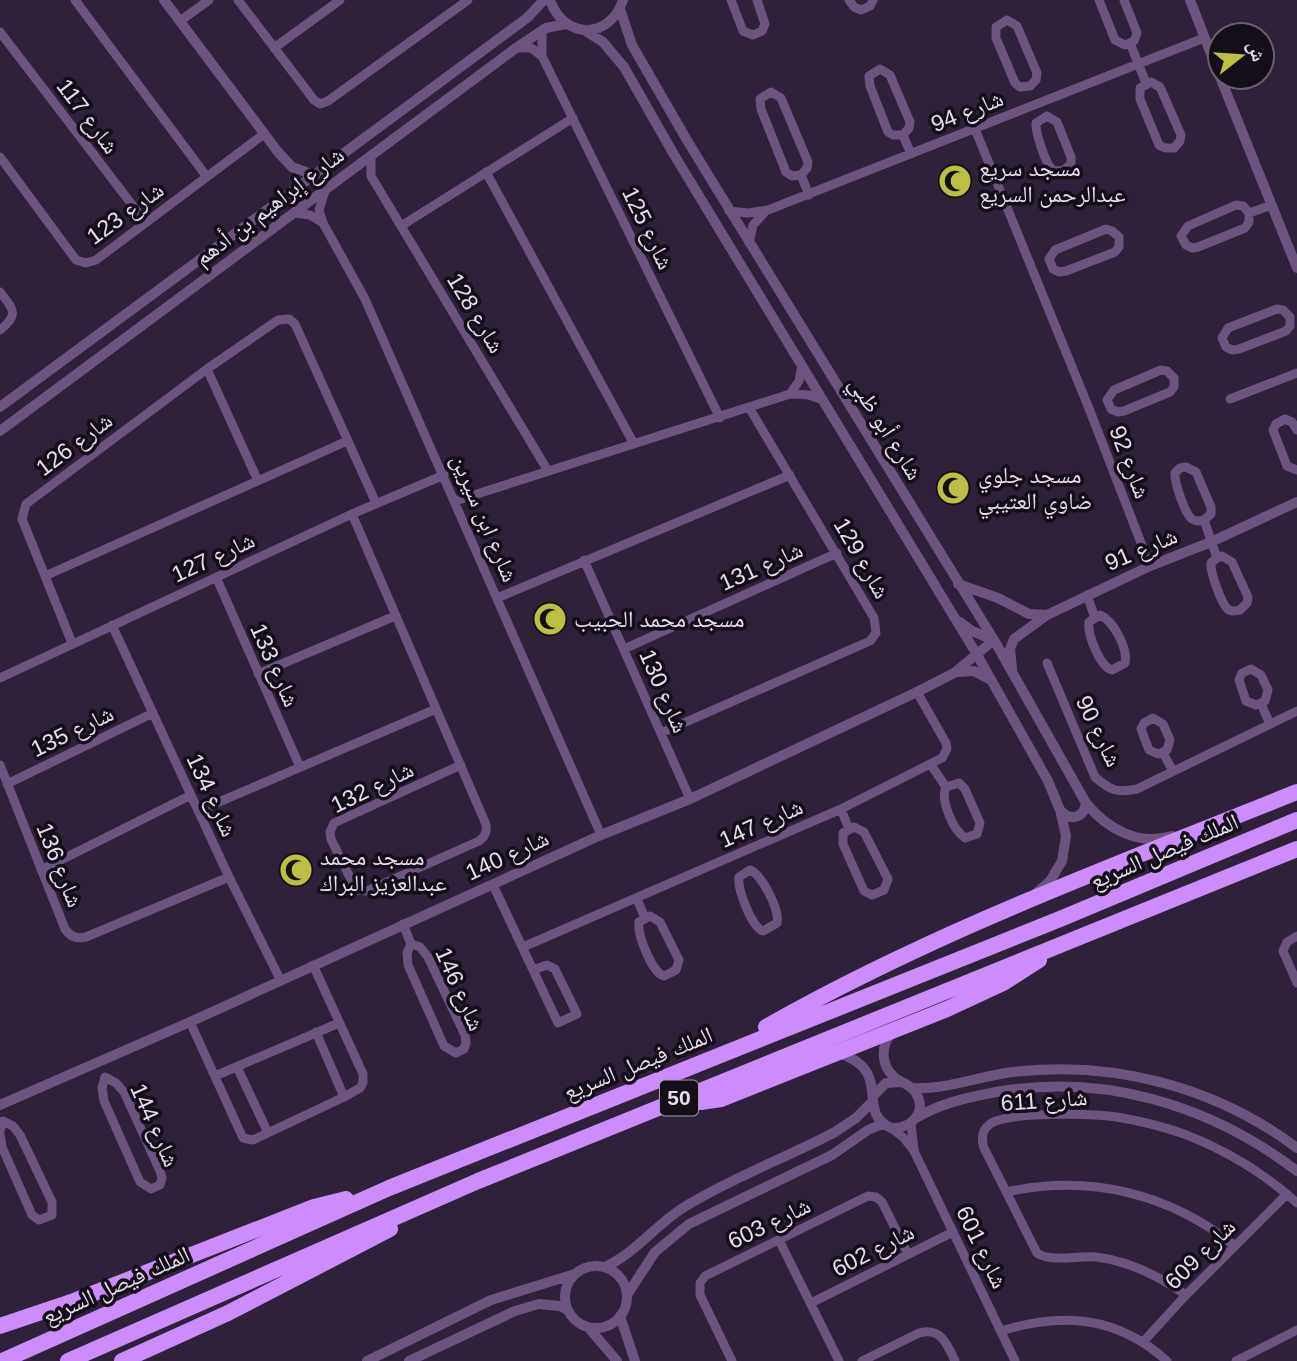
<svg xmlns="http://www.w3.org/2000/svg" width="1297" height="1361" font-family="Arial,'Noto Naskh Arabic',sans-serif">
<style>
.lines{fill:none;stroke-linecap:round;stroke-linejoin:round}
.minor{stroke:#6c547f;stroke-width:9}
.tertiary{stroke:#6c547f;stroke-width:10}
.motorway{stroke:#cb8dfb;stroke-width:16}
.labels{text-anchor:middle;stroke-width:7;stroke-linejoin:round;paint-order:stroke}
.shield{fill:#130e18;stroke:#a69eac;stroke-width:2}
.shield-label{font-size:21px;font-weight:bold;fill:#e5dcec}
.street-label{font-size:23px;fill:#e5dcec;stroke:#130e18}
.poi-label{font-size:23px;fill:#e5dcec;stroke:#130e18;text-anchor:start}
</style>
<rect width="100%" height="100%" fill="#2e2139"/>
<g class="lines">
<path class="minor" d="M75 0 207 177
M238 0 314 100 320 104 328 101 468 0
M731 0 743 31 753 35 762 31 765 24 757 0
M849 0 854 7 861 10 870 6 873 0
M1099 0 1115 40 1125 45 1134 41 1137 33 1124 0
M1007 20 1017 26 1037 73 1036 80 1030 86 1020 87 1015 83 996 38V27Z
M180 21 209 0
M542 30V56L720 418
M0 32 146 223
M1130 43 1146 83
M274 48 340 0
M516 48H531L542 56
M880 69 890 75 910 122 909 128 903 135H893L888 132 870 86 869 76Z
M1151 82 1160 87 1181 135 1180 141 1174 148H1165L1159 145 1140 99V88Z
M771 92 781 98 808 162 807 168 801 175 792 176 786 172 761 109 760 99Z
M1047 116 1057 122 1071 157V164L1064 170C1060 171 1056 172 1052 169 1045 163 1035 131 1036 123Z
M975 129 1090 411 1150 566
M903 135 911 154
M371 156V176L548 471
M0 157 76 260 86 263 96 260 264 134
M486 172 634 444
M801 175 809 195
M325 191 319 210 323 223 365 299 601 835
M1236 205 1243 206 1249 213V222L1245 228 1198 247 1192 248 1186 245 1181 236 1188 226Z
M729 211 748 213 768 210 1204 38
M295 213 310 215 323 223
M1249 213 1272 205
M401 226 573 118
M1106 229 1112 231 1119 237V247L1115 252 1066 271 1059 272 1053 269 1049 259 1055 250Z
M749 243 753 225 764 213
M0 292C13 309 20 314 0 330
M1277 309 1283 310 1290 317V326L1286 331 1239 349 1232 350 1226 347 1222 338 1228 328Z
M207 369 258 481
M1161 370 1167 371 1174 378V387L1170 392 1124 411 1118 412 1111 409 1107 400 1114 390Z
M790 394 799 381 802 365
M1230 399 1297 373
M1297 430 1292 422 1285 419 1276 424 1273 430 1287 466 1297 470
M1186 467 1196 472 1211 507V514L1204 520C1200 521 1197 522 1192 519 1185 514 1174 482 1175 473L1180 468Z
M455 501 790 394 809 395 823 400
M352 514C396 617 441 719 485 822 488 829 486 836 479 841L367 891 356 890 331 839 330 832 334 823 461 765
M1204 520 1217 558
M1222 556 1232 562 1248 597 1247 603 1240 610C1236 611 1234 612 1229 610 1222 606 1210 572 1211 563L1217 558Z
M584 560 690 799
M45 576 347 441
M216 577 300 767
M1087 595 1095 618
M497 598 790 475
M1100 615C1114 621 1128 649 1125 663L1112 670C1100 667 1087 634 1089 622Z
M112 625 229 877 281 981
M72 643 22 519 26 504 207 369 278 320 289 319 295 324 376 503
M624 649 837 553
M1047 663 1095 777C1111 791 1117 793 1137 789L1297 711
M1251 669 1261 675 1268 690 1265 701 1256 705 1246 701 1239 680 1242 673Z
M258 674 395 616
M0 678 352 514 444 475
M1261 704 1270 724
M1153 718 1163 724 1170 740 1167 750 1158 754 1149 750 1141 729 1144 723Z
M661 733 870 641 876 633 874 618 750 409
M1163 753 1173 771
M0 765 65 929C70 937 77 939 86 937L229 877
M931 765 946 787C940 800 953 830 965 838L977 834 980 823 965 789 959 783 946 787
M7 784 153 713
M841 809 849 829
M198 811 436 709
M854 827 864 832 888 879 884 890 872 895 864 891 843 844V833Z
M41 870 191 795
M750 870C762 875 780 910 777 923L763 931C752 928 737 889 739 877Z
M493 885 558 1023 577 1014 555 969 547 965 533 970
M637 899 645 918
M650 916 660 922 679 960 676 970 664 976C652 973 637 934 639 922Z
M403 924 411 944
M1297 936 1287 942 1283 951 1297 983
M411 944 420 947 428 957 465 1035 466 1043 464 1049 456 1053 444 1046 408 965 407 953Z
M523 947 841 809 942 758 947 749 946 743 917 692
M190 1022 243 1138 253 1140 344 1097 360 1088 363 1083V1074L313 965
M316 1032 344 1097
M237 1067 268 1133
M215 1076 339 1023
M105 1077 116 1083 124 1092 160 1171 162 1178 160 1185 151 1189 140 1182 104 1101 102 1088Z
M911 1124 914 1149
M891 1128 904 1138 914 1151 1015 1361
M0 1131 3 1121 13 1126 20 1135 52 1202V1215L39 1220 32 1215 2 1147 0 1134
M1006 1192C1089 1174 1169 1193 1235 1246
M779 1240 839 1361
M1186 1295C1159 1276 1130 1261 1096 1257 1078 1255 1052 1263 1037 1253L984 1148C981 1139 982 1130 990 1124 1007 1111 1094 1114 1117 1117 1140 1121 1162 1126 1184 1134 1226 1150 1264 1173 1297 1203
M811 1303 953 1232
M1001 1331C1063 1312 1117 1316 1167 1361
M1143 1342 1186 1295 1287 1194
M732 1361 700 1295V1283L705 1276 868 1196 876 1197 882 1202 908 1254
M862 1361 919 1333C941 1327 947 1344 955 1361
M1236 1361 1297 1330"/>
<path class="tertiary" d="M164 0 278 152 292 167 314 175
M550 0C564 40 610 40 623 0
M1190 0 1220 77
M620 9 632 45 688 142 994 640 1086 803C1107 829 1138 846 1172 836
M584 30 603 42 624 67 673 153 976 653 1048 781 1060 810 1066 836 1062 861 1050 881 1035 894
M1220 77 1297 268
M0 407 527 18 544 0
M0 431 516 48 546 28 566 24
M958 584 998 598 1029 614 1047 615
M960 622 972 631 994 640
M1012 669 1010 649 1014 639 1047 615 1150 566 1211 542 1297 502
M956 672 974 671 989 679
M1060 810C1070 822 1084 818 1086 803
M839 1053C895 1072 854 1111 891 1128 910 1129 928 1113 916 1093 911 1084 901 1083 894 1077 880 1064 881 1045 892 1032
M912 1088C946 1090 979 1076 1013 1072 1113 1060 1216 1087 1297 1148
M874 1095 886 1083 901 1082
M0 1105 190 1022 601 835 690 799 917 692 954 673 994 640
M916 1118C939 1104 965 1098 991 1093 1101 1072 1209 1104 1297 1171
M565 1297a31 31 0 1 1 62 0a31 31 0 1 1-62 0Z
M605 1267C636 1253 657 1223 686 1206 733 1177 786 1158 835 1132L856 1118 872 1102
M627 1295 655 1252 689 1224 832 1155 868 1130 882 1124
M620 1316 635 1361
M588 1327 617 1361
M367 1361 491 1300 575 1274
M409 1361 515 1311 539 1304 560 1306 568 1310"/>
<path class="motorway" d="M766 1027C935 931 1118 864 1297 792
M675 1101 701 1102 721 1099 947 1009 1003 983 1039 960
M0 1326 74 1301 314 1207 346 1199
M2 1361 389 1188 1060 919 1297 820
M68 1361 478 1181 1297 849
M122 1361 228 1313 390 1229"/>
</g>
<defs>
<symbol id="mosque-disc" viewBox="-11 -11 22 22"><circle r="9.5" fill="#bcbf44" stroke="#130e18"/><path d="M3.5-4.9A6 6 0 1 0 3.5 4.9A5 5 0 1 1 3.5-4.9Z" fill="#111"/></symbol>
</defs>
<g fill-rule="evenodd">
<use href="#mosque-disc" x="936" y="162" width="38" height="38"/>
<use href="#mosque-disc" x="934" y="469" width="38" height="38"/>
<use href="#mosque-disc" x="531" y="600" width="38" height="38"/>
<use href="#mosque-disc" x="277" y="851" width="38" height="38"/>
</g>
<g class="labels">
<rect class="shield" x="660" y="1080.5" width="38" height="35" rx="5"/>
<g class="shield-label">
<text x="679" y="1105">50</text>
</g>
<g class="street-label">
<text transform="translate(967 111) rotate(-22)" y="8">شارع 94</text>
<text transform="translate(88 116) rotate(53)" y="8">شارع 117</text>
<text transform="translate(269 206) rotate(-37)" y="8">شارع إبراهيم بن أدهم</text>
<text transform="translate(125 213) rotate(-36)" y="8">شارع 123</text>
<text transform="translate(648 228) rotate(64)" y="8">شارع 125</text>
<text transform="translate(476 313) rotate(59)" y="8">شارع 128</text>
<text transform="translate(886 428) rotate(58)" y="8">شارع أبو ظبي</text>
<text transform="translate(74 444) rotate(-37)" y="8">شارع 126</text>
<text transform="translate(1130 462) rotate(69)" y="8">شارع 92</text>
<text transform="translate(485 518) rotate(67)" y="8">شارع ابن سيرين</text>
<text transform="translate(1141 549) rotate(-23)" y="8">شارع 91</text>
<text transform="translate(213 557) rotate(-25)" y="8">شارع 127</text>
<text transform="translate(862 558) rotate(60)" y="8">شارع 129</text>
<text transform="translate(761 566) rotate(-24)" y="8">شارع 131</text>
<text transform="translate(275 665) rotate(66)" y="8">شارع 133</text>
<text transform="translate(664 691) rotate(66)" y="8">شارع 130</text>
<text transform="translate(72 731) rotate(-26)" y="8">شارع 135</text>
<text transform="translate(1099 731) rotate(64)" y="8">شارع 90</text>
<text transform="translate(372 787) rotate(-26)" y="8">شارع 132</text>
<text transform="translate(212 795) rotate(65)" y="8">شارع 134</text>
<text transform="translate(761 823) rotate(-24)" y="8">شارع 147</text>
<text transform="translate(1164 851) rotate(-23)" y="8">الملك فيصل السريع</text>
<text transform="translate(507 855) rotate(-25)" y="8">شارع 140</text>
<text transform="translate(60 865) rotate(68)" y="8">شارع 136</text>
<text transform="translate(460 989) rotate(66)" y="8">شارع 146</text>
<text transform="translate(638 1063) rotate(-22)" y="8">الملك فيصل السريع</text>
<text transform="translate(1044 1100) rotate(-4)" y="8">شارع 611</text>
<text transform="translate(155 1125) rotate(66)" y="8">شارع 144</text>
<text transform="translate(769 1223) rotate(-26)" y="8">شارع 603</text>
<text transform="translate(982 1247) rotate(64)" y="8">شارع 601</text>
<text transform="translate(873 1250) rotate(-27)" y="8">شارع 602</text>
<text transform="translate(1200 1254) rotate(-45)" y="8">شارع 609</text>
<text transform="translate(116 1285) rotate(-24)" y="8">الملك فيصل السريع</text>
</g>
<g class="poi-label">
<text x="979" y="176">مسجد سريع<tspan x="979" dy="26">عبدالرحمن السريع</tspan></text>
<text x="978" y="483">مسجد جلوي<tspan x="978" dy="26">ضاوي العتيبي</tspan></text>
<text x="574" y="627">مسجد محمد الحبيب</text>
<text x="320" y="865">مسجد محمد<tspan x="320" dy="26">عبدالعزيز البراك</tspan></text>
</g>
</g>
<g transform="translate(1241 56) rotate(73)"><circle r="33" fill="#130e18" stroke="#67606d" stroke-width="2"/>
<path d="M0-5L12 26L0 18L-12 26Z" fill="#bcbf44"/>
<text y="-10" font-size="19" font-weight="bold" text-anchor="middle" fill="#e5dcec">ش</text>
</g>
</svg>
